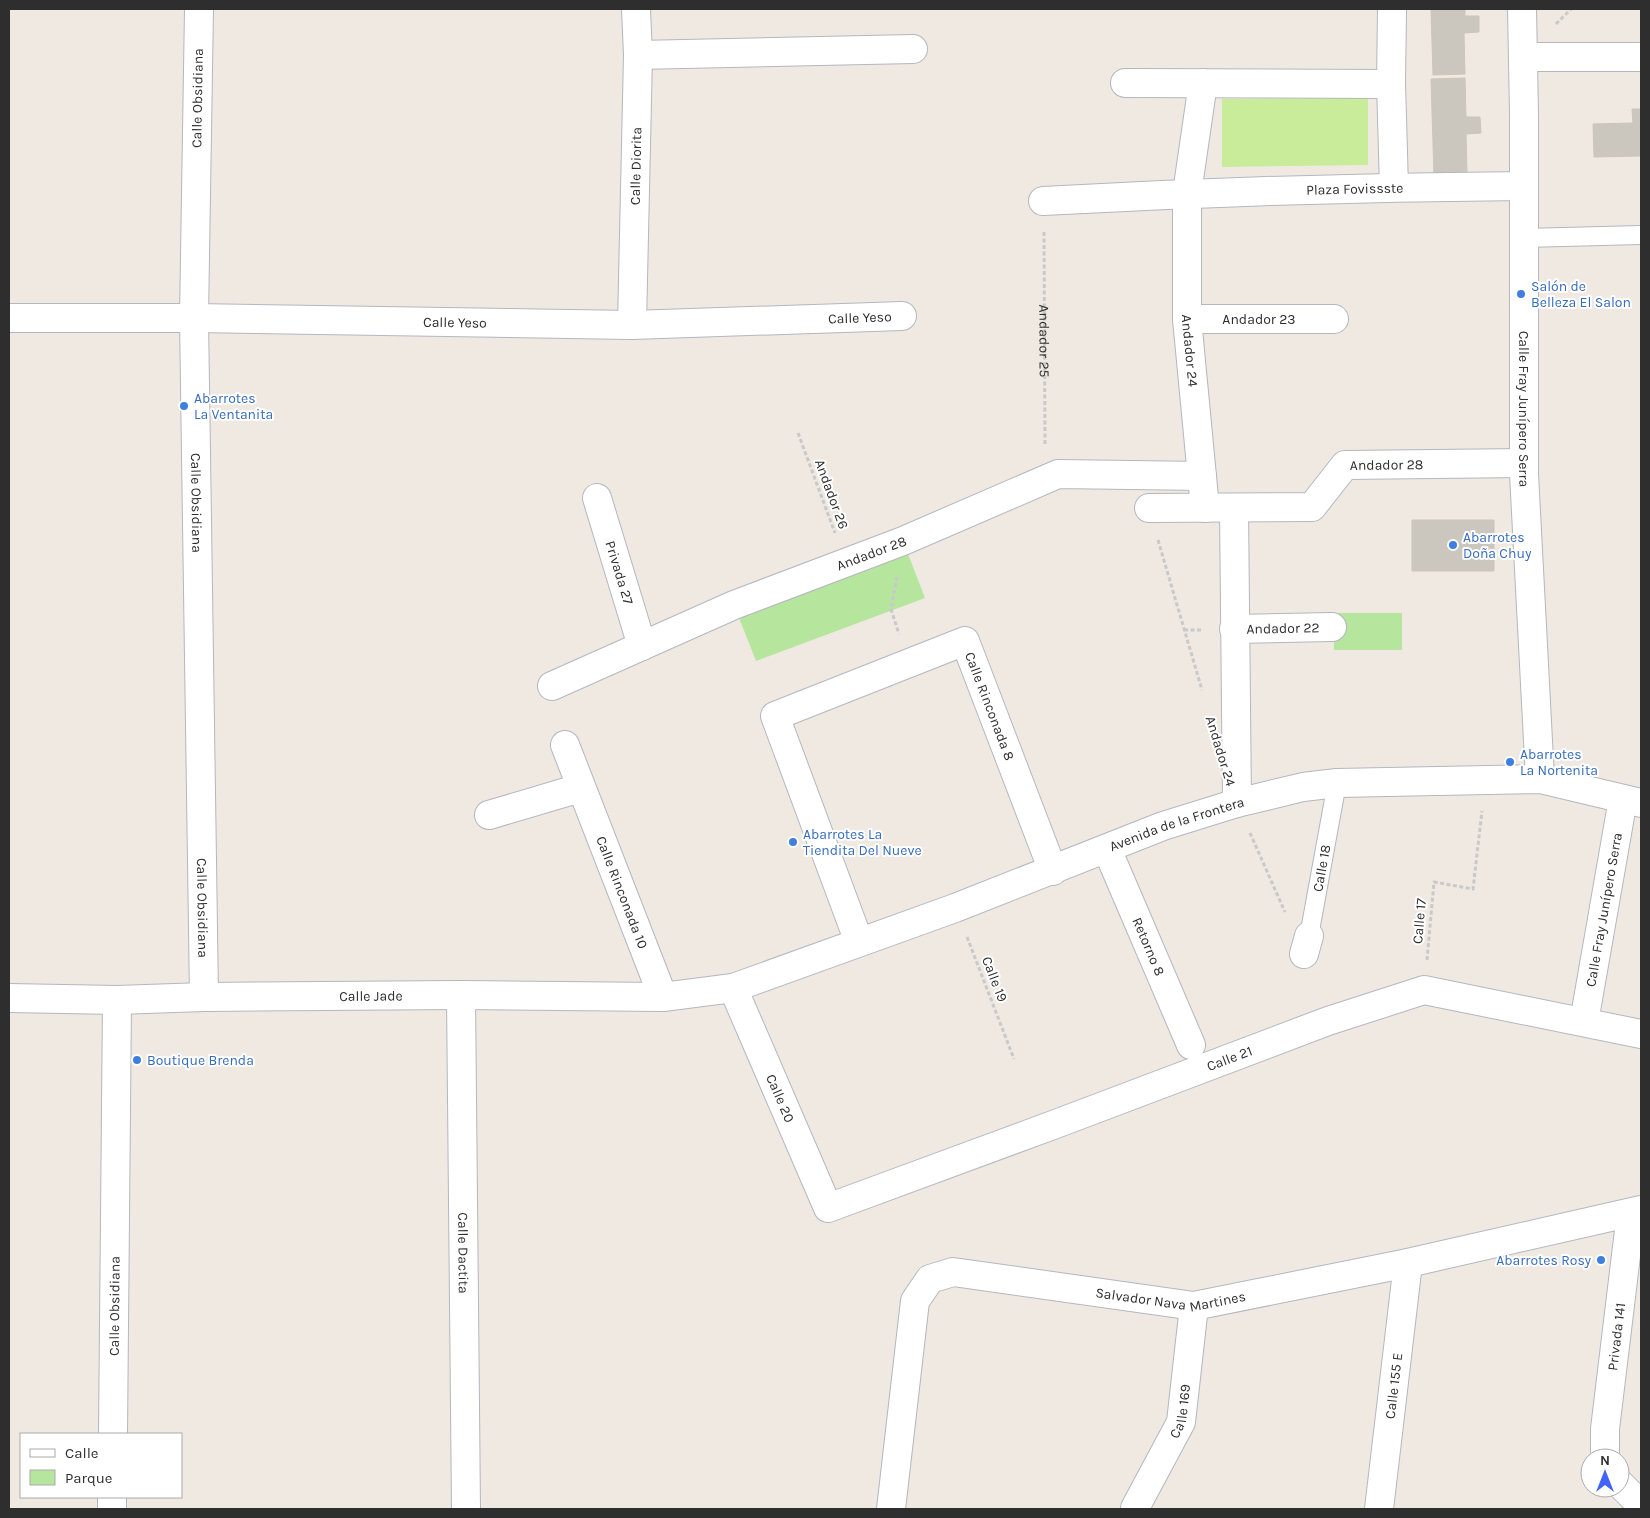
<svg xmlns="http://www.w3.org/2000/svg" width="1650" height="1518" font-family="Karla,sans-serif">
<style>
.green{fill:#b6e59e}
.pitch{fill:#c9ec9a}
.building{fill:#cbc7bf;stroke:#cbc5ba}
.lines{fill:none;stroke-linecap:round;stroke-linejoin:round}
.lane-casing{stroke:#b4b7c1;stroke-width:20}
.street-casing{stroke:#b4b7c1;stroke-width:30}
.path{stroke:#c9c9c9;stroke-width:3;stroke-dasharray:4 2.5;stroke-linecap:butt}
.lane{stroke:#fff;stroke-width:18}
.street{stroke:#fff;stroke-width:28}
.shop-dot{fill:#3f7fe0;stroke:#fff;stroke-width:2}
.labels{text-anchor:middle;stroke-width:4;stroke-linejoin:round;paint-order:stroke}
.street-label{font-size:14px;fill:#2e2e2e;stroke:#fff}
.shop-label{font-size:14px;fill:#366cbe;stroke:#fff;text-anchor:start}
</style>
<rect width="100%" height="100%" fill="#efe9e1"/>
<path class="green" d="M903 541 925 598 756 661 734 605Z
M1334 613H1402V650H1334Z"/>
<path class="pitch" d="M1368 98V165L1222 167V99Z"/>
<path class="building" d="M1431 9H1465V16H1479V32L1464 33 1465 74 1433 75Z
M1465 78 1466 117H1480L1481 133 1466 134 1467 175 1434 176 1431 79Z
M1632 109H1641V156L1594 157 1593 124 1633 123Z
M1412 520H1494V571H1412Z"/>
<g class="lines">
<defs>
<g id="lane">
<path d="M1524 238 1641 235"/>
<path id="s2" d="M1309 936 1337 783"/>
</g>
<g id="street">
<path id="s3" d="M199 9 194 318 204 997"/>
<path d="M1392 9 1391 84 1394 187"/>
<path id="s4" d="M1522 9 1524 114V474L1540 779"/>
<path d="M638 55 913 49"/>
<path d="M1523 57H1641"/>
<path d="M1125 83 1391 84"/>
<path id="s5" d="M1203 83 1187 193V319L1205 508"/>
<path id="s6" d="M1043 201C1204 192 1364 187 1524 186"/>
<path id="s7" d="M9 318H194L632 325 902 316"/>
<path id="s8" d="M1187 319H1334"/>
<path id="s9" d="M632 325 638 55 636 9"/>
<path id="s10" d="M597 498 642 646"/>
<path id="s11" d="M1149 508 1312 507 1345 465 1524 463"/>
<path d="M1234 508 1237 803"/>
<path id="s12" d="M1234 629 1332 627"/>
<path id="s13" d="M552 686 734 605 903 541 1058 474 1202 476"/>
<path id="s14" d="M565 745 663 997"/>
<path d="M489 815 580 788"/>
<path id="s15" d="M1107 849 1191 1045"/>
<path id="s16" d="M859 942 775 716 965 641 1053 871"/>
<path d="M1304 954 1309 936"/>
<path id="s17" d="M733 988 828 1208 1053 1125 1328 1021 1424 990 1641 1034"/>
<path id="s18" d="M461 995 466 1509"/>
<path id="s19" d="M9 998 117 1000 204 997 461 995 663 997 733 988 955 908 1163 826 1237 803 1303 787 1337 783 1540 779 1641 803"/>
<path id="s20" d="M1584 1022 1623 799"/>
<path id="s21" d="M113 1434 117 1000"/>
<path id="s22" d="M1605 1458V1429L1631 1214"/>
<path d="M1620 1484 1640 1504 1641 1509"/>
<path id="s23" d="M1135 1508 1181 1422 1194 1306"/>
<path d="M112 1509V1497"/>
<path id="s24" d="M891 1509 915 1301 930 1279 953 1272 1194 1306 1408 1263 1641 1210"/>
<path id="s25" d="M1379 1509 1408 1263"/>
</g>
</defs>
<use href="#lane" class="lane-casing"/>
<use href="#street" class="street-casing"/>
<g class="path">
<path d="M1556 24 1571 9"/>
<path id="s1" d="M1044 232 1045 446"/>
<path d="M798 433 835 533"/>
<path d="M1158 540 1202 690"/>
<path d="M897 577 891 609 899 634"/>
<path d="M1184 630H1203"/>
<path d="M1250 833 1285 912"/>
<path d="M967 937 1014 1059"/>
<path d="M1427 960 1434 882 1473 889 1482 811"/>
</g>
<use href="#lane" class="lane"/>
<use href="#street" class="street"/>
</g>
<g class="shop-dot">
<circle cx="1521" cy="294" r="5"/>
<circle cx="184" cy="406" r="5"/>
<circle cx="1453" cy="545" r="5"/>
<circle cx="1510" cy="762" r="5"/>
<circle cx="793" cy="842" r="5"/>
<circle cx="137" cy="1060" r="5"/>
<circle cx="1601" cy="1260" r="5"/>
</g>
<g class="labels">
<g class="street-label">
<text transform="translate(197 98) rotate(-89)" y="5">Calle Obsidiana</text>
<text dy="5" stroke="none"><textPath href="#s9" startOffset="159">Calle Diorita</textPath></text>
<text dy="5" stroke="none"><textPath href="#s6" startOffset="312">Plaza Fovissste</textPath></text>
<text dy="5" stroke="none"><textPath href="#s7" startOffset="851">Calle Yeso</textPath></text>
<text dy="5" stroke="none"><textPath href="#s8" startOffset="72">Andador 23</textPath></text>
<text dy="5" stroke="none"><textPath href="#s7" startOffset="446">Calle Yeso</textPath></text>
<text dy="5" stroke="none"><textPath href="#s1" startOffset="109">Andador 25</textPath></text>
<text dy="5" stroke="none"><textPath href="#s5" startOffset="269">Andador 24</textPath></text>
<text dy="5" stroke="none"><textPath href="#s4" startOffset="400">Calle Fray Junípero Serra</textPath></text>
<text dy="5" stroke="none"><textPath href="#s11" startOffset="258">Andador 28</textPath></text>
<text transform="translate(832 494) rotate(70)" y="5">Andador 26</text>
<text dy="5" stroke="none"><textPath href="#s3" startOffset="494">Calle Obsidiana</textPath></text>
<text dy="5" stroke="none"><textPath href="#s13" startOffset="346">Andador 28</textPath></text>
<text dy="5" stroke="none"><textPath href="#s10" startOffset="78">Privada 27</textPath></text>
<text dy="5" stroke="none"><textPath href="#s12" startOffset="49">Andador 22</textPath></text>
<text dy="5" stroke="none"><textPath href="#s16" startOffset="515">Calle Rinconada 8</textPath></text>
<text transform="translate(1221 751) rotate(73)" y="5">Andador 24</text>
<text dy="5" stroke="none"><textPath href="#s19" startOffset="1198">Avenida de la Frontera</textPath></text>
<text dy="5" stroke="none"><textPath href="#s2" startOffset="69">Calle 18</textPath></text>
<text dy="5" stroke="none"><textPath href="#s14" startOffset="158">Calle Rinconada 10</textPath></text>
<text dy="5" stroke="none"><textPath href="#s3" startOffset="899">Calle Obsidiana</textPath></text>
<text dy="5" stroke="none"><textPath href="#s20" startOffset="114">Calle Fray Junípero Serra</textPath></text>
<text transform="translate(1419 921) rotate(-85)" y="5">Calle 17</text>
<text dy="5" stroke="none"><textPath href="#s15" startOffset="106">Retorno 8</textPath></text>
<text transform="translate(995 979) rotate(69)" y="5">Calle 19</text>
<text dy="5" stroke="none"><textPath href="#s19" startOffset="362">Calle Jade</textPath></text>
<text dy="5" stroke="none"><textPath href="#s17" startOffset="668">Calle 21</textPath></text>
<text dy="5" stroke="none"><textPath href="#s17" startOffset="120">Calle 20</textPath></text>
<text dy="5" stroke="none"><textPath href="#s18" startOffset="258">Calle Dactita</textPath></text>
<text dy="5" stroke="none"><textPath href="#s24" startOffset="480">Salvador Nava Martines</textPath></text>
<text dy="5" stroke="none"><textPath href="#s21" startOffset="128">Calle Obsidiana</textPath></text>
<text dy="5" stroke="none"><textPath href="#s22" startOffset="122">Privada 141</textPath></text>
<text dy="5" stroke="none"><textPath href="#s25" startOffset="124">Calle 155 E</textPath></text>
<text dy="5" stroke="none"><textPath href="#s23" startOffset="108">Calle 169</textPath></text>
</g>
<g class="shop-label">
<text x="1531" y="291">Salón de<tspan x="1531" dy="16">Belleza El Salon</tspan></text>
<text x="194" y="403">Abarrotes<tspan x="194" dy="16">La Ventanita</tspan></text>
<text x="1463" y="542">Abarrotes<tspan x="1463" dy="16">Doña Chuy</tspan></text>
<text x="1520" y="759">Abarrotes<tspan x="1520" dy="16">La Nortenita</tspan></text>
<text x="803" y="839">Abarrotes La<tspan x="803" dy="16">Tiendita Del Nueve</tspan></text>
<text x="147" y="1065">Boutique Brenda</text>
<text x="1591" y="1265" text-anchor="end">Abarrotes Rosy</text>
</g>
</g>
<rect width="1650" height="1518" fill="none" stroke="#2e2e2e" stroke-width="20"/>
<rect x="20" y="1433" width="162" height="65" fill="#ffffff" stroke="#ababab"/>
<rect x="30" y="1449" width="25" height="8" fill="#ffffff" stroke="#ababab"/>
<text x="65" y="1458" font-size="15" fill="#2e2e2e">Calle</text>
<rect x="30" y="1470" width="25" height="15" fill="#b6e59e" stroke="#ababab"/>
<text x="65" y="1483" font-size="15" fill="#2e2e2e">Parque</text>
<g transform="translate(1605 1473)"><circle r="24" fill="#ffffff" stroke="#ababab"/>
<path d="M0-4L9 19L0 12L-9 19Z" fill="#4264fb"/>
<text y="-8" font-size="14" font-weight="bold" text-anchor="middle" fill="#2e2e2e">N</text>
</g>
</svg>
